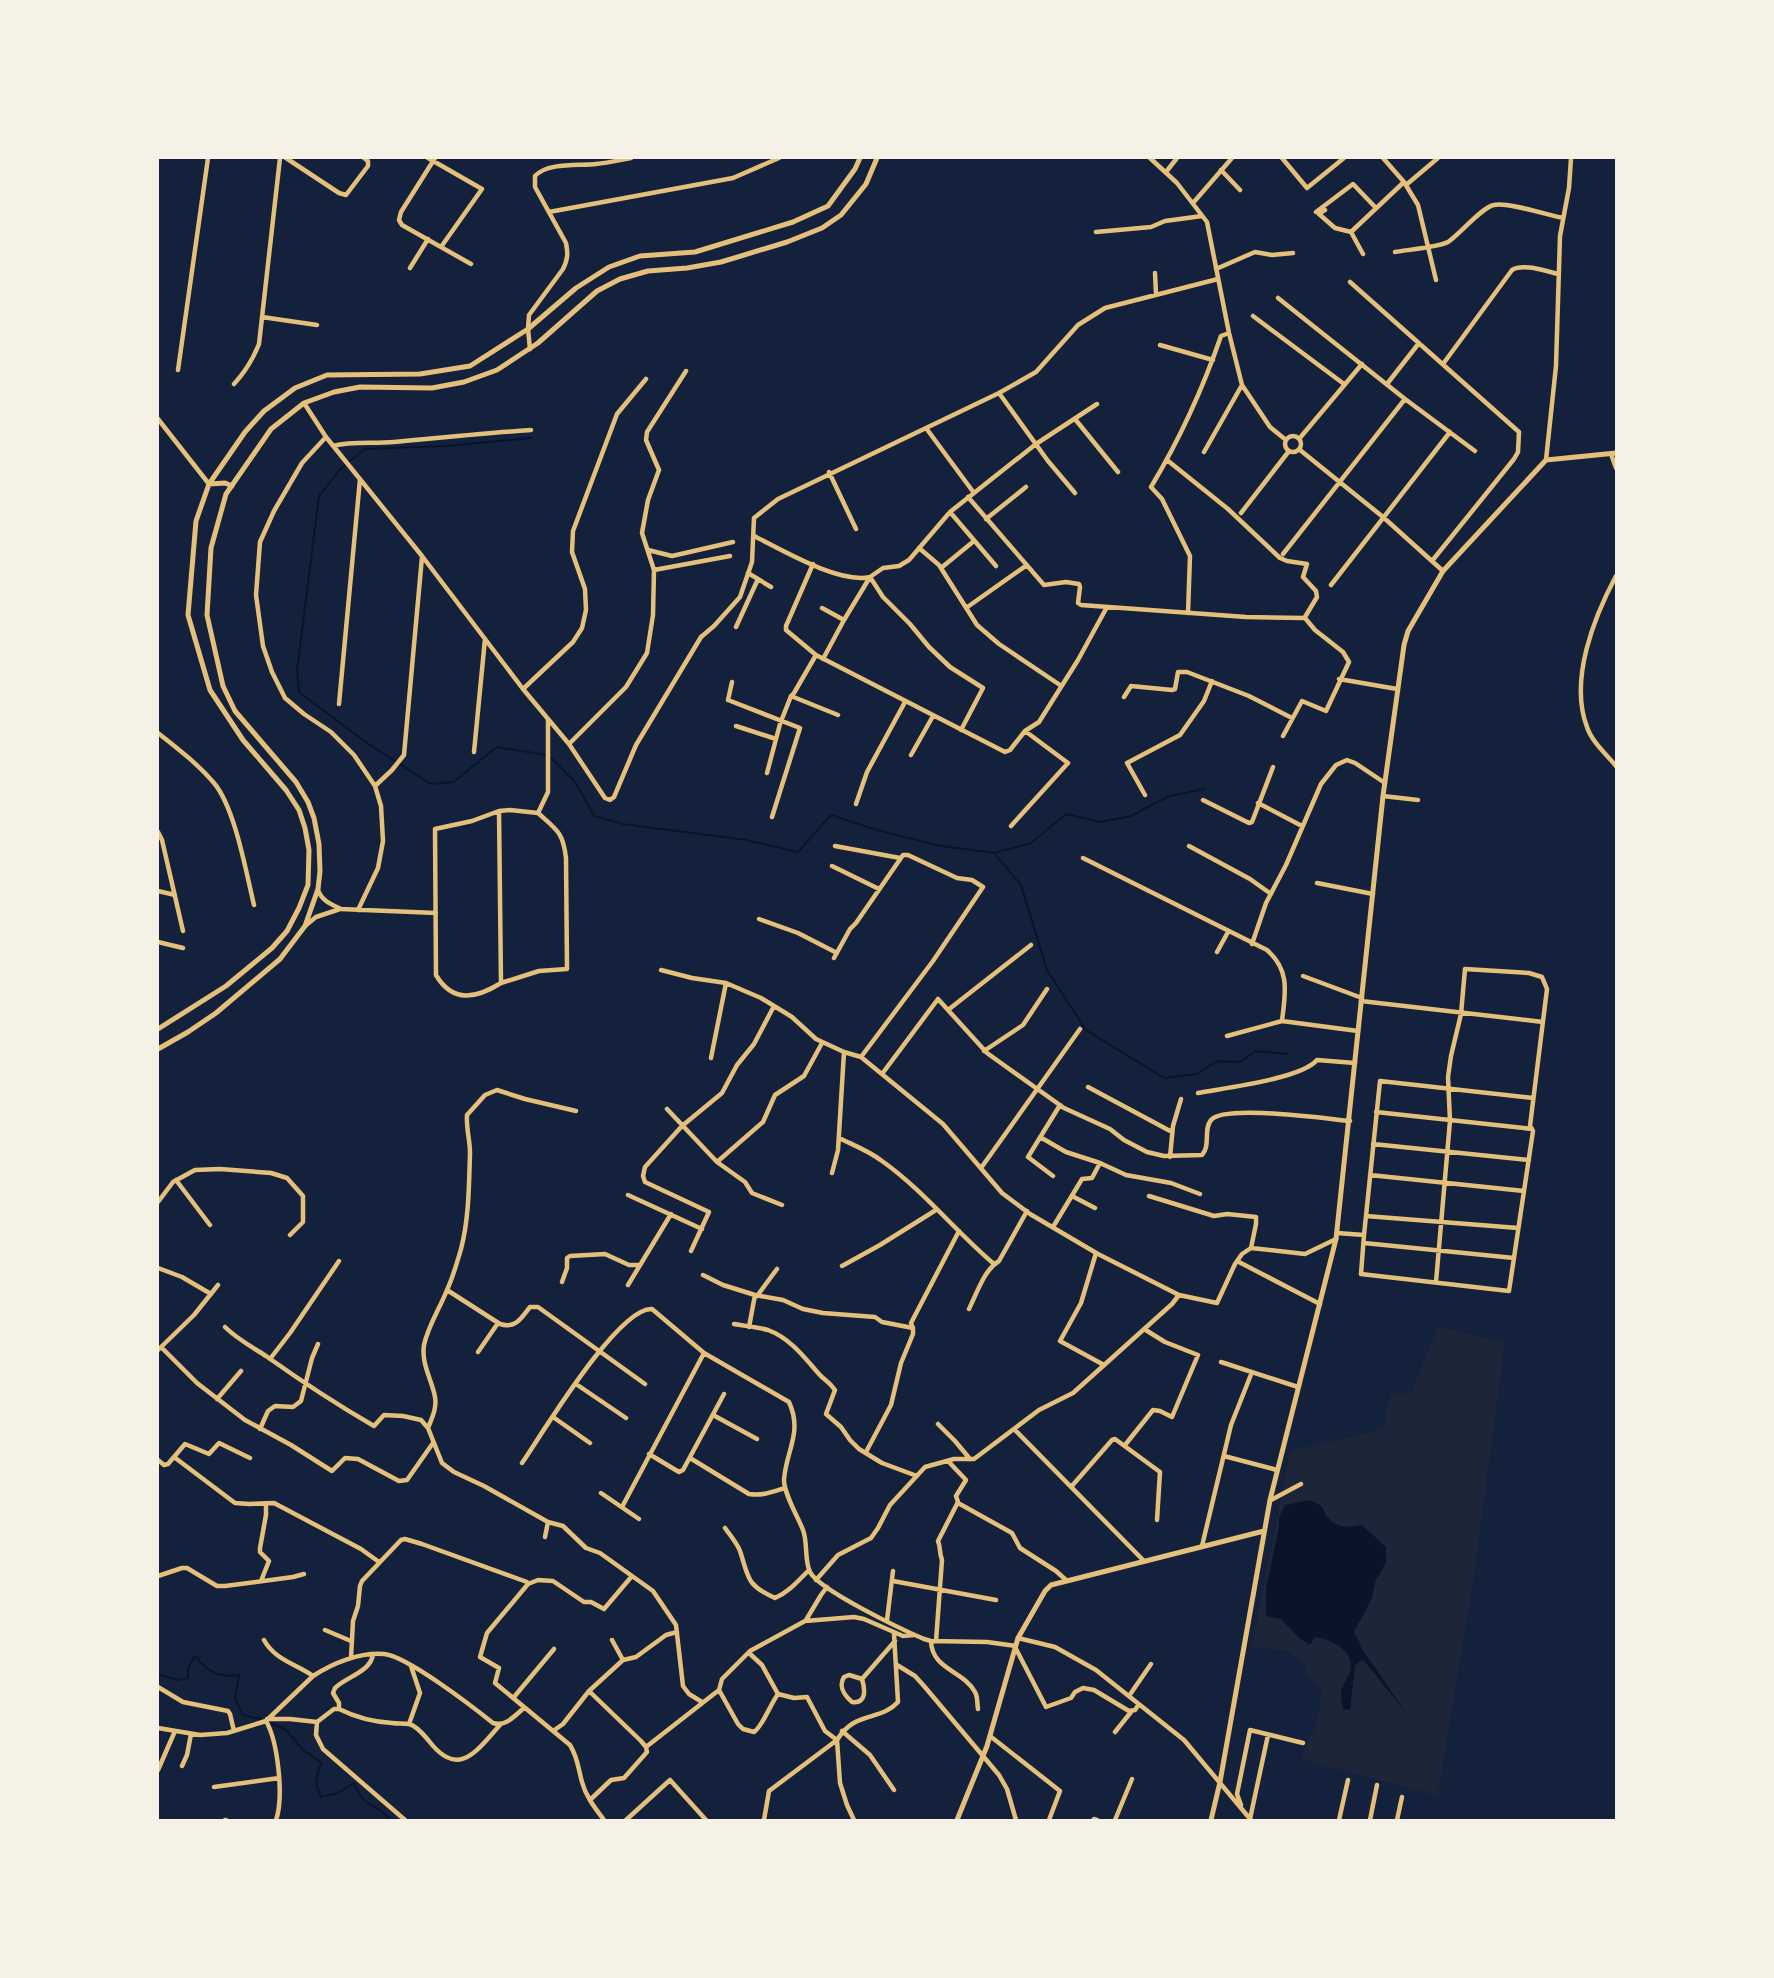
<svg xmlns="http://www.w3.org/2000/svg" width="1774" height="1978" font-family="Jost,sans-serif">
<style>
.green{fill:#1d2539}
.water{fill:#0b132b}
.lines{fill:none;stroke-linecap:round;stroke-linejoin:round}
.stream{stroke:#0b132b;stroke-width:2}
.minor{stroke:#e5c07b;stroke-width:4.5}
.tertiary{stroke:#e5c07b;stroke-width:5}
</style>
<rect width="100%" height="100%" fill="#14213d"/>
<path class="green" d="M1438 1327 1505 1342 1475 1569 1438 1796 1301 1759 1317 1722 1322 1689 1304 1672 1306 1663 1287 1651 1252 1647 1290 1451 1383 1429 1391 1393H1411Z"/>
<path class="water" d="M1310 1500 1322 1506C1328 1526 1343 1529 1362 1525L1386 1547V1563L1375 1582 1372 1598 1354 1632 1364 1652 1407 1714 1371 1669 1363 1660 1355 1665 1350 1710 1343 1709C1342 1704 1341 1697 1341 1692 1342 1685 1348 1679 1350 1672 1356 1651 1331 1639 1315 1637L1310 1645 1299 1638 1281 1619 1266 1616V1589L1279 1527V1518L1285 1505Z"/>
<g class="lines">
<path class="stream" d="M531 438 446 446 365 449 341 468 319 496 297 671 299 692 367 743 431 784 453 782 497 747 546 755
M551 758 576 783 594 816 623 824 746 840 798 852 831 815 877 830 941 846 994 853 1021 885 1047 970 1086 1030 1164 1078 1197 1074 1217 1061 1240 1062 1256 1051 1288 1054
M994 853 1031 843 1066 814 1100 822 1131 816 1169 796 1205 789
M158 1674 177 1680 188 1678V1668L195 1656C209 1673 217 1677 239 1675L235 1699 243 1715 260 1719
M272 1724 285 1729 304 1751 322 1763C315 1776 315 1784 321 1797L338 1793 354 1783C364 1811 378 1802 390 1820"/>
<path class="minor" d="M286 158 339 193 346 195 368 166V161L364 158
M428 158 482 189 441 247
M435 158 401 212 399 220 402 225 471 264
M1150 158 1177 183 1207 222 1229 333 1242 385 1270 427 1286 440
M1282 158 1307 188 1344 158
M1383 158 1404 182 1418 205 1436 280
M1221 170 1240 190
M1166 172 1177 158
M1406 185 1438 158
M1193 203 1232 158
M1325 210 1319 214 1335 228 1351 232 1363 254
M549 212 733 178 779 158
M1316 212 1353 184 1376 208
M1096 232 1151 227 1165 221 1202 216
M1351 232 1404 182
M1395 252C1406 250 1439 247 1448 242 1460 234 1482 207 1494 205 1507 202 1548 215 1563 218
M410 268 428 239
M1216 269 1255 252 1272 255 1293 253
M1155 273 1156 294
M1350 282 1519 432 1518 452 1514 459 1432 561
M1278 298 1405 399
M1253 316 1344 384
M262 317 317 325
M1160 345 1213 360
M530 349 528 329 529 315 563 269C568 259 568 253 566 243L535 187V176C548 162 578 166 596 164 608 163 620 160 631 158
M1443 364 1512 270C1523 263 1545 271 1558 274
M178 370 208 158
M234 384C246 371 253 359 259 344L280 158
M1387 384 1419 343
M999 393 1048 461 1075 493
M304 403 326 437 422 556 523 689 569 744 605 798 610 800 614 797 636 745 701 637 714 626 740 597 752 562 754 518 778 499 999 393 1036 372 1078 325 1105 308 1218 279
M158 419 209 484
M1075 419 1118 472
M926 428 974 493
M1285 444a8 8 0 1 1 16 0a8 8 0 1 1-16 0Z
M326 437 302 463 274 511 260 542 256 595 263 646 272 672 285 698 304 714 331 732 354 755 375 786 381 806 383 841 378 868 358 910
M1299 439 1362 364
M333 446C353 441 373 444 394 442 439 438 485 433 531 430
M1300 450 1383 517 1443 571
M1204 452 1242 385
M1611 454 1616 468
M1167 460 1228 509 1280 558 1287 561 1307 564 1303 577 1316 591 1317 597 1305 617
M1546 460 1556 366 1560 236 1569 188 1571 158
M829 472 856 529
M968 497 1044 585 1066 582 1079 584 1080 587 1078 603 1081 605 1246 617 1305 618 1315 630 1343 652 1349 662 1326 711 1302 701 1283 736
M950 512 996 566
M1241 513 1289 451
M986 519 1026 487
M754 536C782 550 839 584 870 577L883 597 910 624 929 647 950 667 983 688 961 730
M919 548 939 565 977 625 999 644 1060 685
M648 550 672 556 733 542
M1283 554 1405 399 1475 451
M813 564 786 626V630L816 655 1005 752 1010 750 1025 731 1039 722 1078 660 1107 607
M941 568 974 541
M654 570 730 556
M748 573 771 587
M1616 576C1594 617 1569 680 1587 727 1592 742 1606 754 1616 766
M1331 585 1450 432
M822 608 844 620
M966 608 1027 565
M1188 613 1190 556 1162 499 1151 487C1181 437 1202 391 1221 336L1229 333
M736 627 758 579
M823 659 844 620 870 577 883 568 899 566 909 560 950 512 1036 444 1097 404
M1339 679 1397 689
M732 682 728 700 800 728 772 817
M523 689 573 642 582 628 586 610 585 589 572 552 573 531 617 414 646 379
M791 696 838 715
M1124 697 1131 686 1172 690 1175 689 1178 672H1187L1249 696 1292 718
M339 704 360 479
M736 726 776 739
M158 733C177 748 198 764 214 783 235 808 246 872 254 905
M569 744 626 687 647 653 653 615 654 570 642 533 648 500 659 470 646 440 647 432 686 371
M474 752 485 639
M911 755 933 716
M767 773 780 724 791 696 794 693 816 655
M375 786 392 770 404 755 422 557
M1145 795 1127 763 1180 735 1204 701 1212 681
M1383 796 1418 800
M1203 800 1249 823 1252 822 1273 767
M1258 803 1302 826
M856 804 867 772 905 702
M499 811 501 983C477 998 453 1004 436 975L435 829 472 821 499 811 510 810 538 813 548 792V719
M1011 826 1068 763 1025 731
M158 832 162 840 183 931
M835 846 900 858
M1189 846 1250 879 1271 894
M1083 858 1267 950C1291 971 1285 994 1282 1021
M832 866 879 889
M1317 883 1373 894
M318 890C322 901 331 904 341 909L436 913
M158 891 175 895
M759 919 798 933 837 953
M305 926 316 917 340 909
M158 942 183 948
M1252 944 1266 903 1286 865 1321 784 1336 765 1347 760 1355 763 1385 783
M1217 952 1228 932
M834 958 850 929 856 923 903 855H908L957 878 972 880 983 887 933 961 861 1057
M661 970 692 978 726 983 761 998 792 1017 816 1039 844 1052 861 1057 943 1124 1002 1193 1030 1214 1098 1254 1179 1295 1217 1303 1235 1264 1242 1254 1251 1248 1305 1254 1336 1239
M1303 976 1362 998
M501 983 539 971 567 969 566 858C563 832 557 830 538 813
M1361 1001 1543 1022
M948 1010 1031 945
M1227 1036 1282 1021 1358 1031
M984 1051 1023 1025 1047 989
M711 1058 726 983
M882 1074 938 999 987 1053 1064 1108 1110 1129 1124 1140 1147 1152 1164 1156 1202 1155C1211 1145 1203 1130 1211 1120 1224 1104 1327 1119 1350 1121
M1088 1087 1172 1132
M1198 1093C1224 1088 1301 1079 1317 1060L1355 1063
M667 1109 717 1162 745 1182 752 1193 782 1205
M1376 1112 1532 1129
M1040 1137 1066 1152 1100 1163 1126 1175 1171 1183 1200 1194
M839 1138C853 1145 869 1151 882 1161 923 1190 955 1231 994 1264
M1373 1144 1529 1160
M1170 1157 1173 1126 1181 1099
M717 1162 763 1122 775 1095 804 1076 822 1043
M981 1168 1080 1029
M832 1173 838 1150 844 1052
M1370 1175 1524 1191
M1053 1176 1028 1157 1060 1105
M176 1180 210 1225
M628 1195 702 1229
M1072 1196 1095 1208
M1149 1196 1214 1216 1227 1214 1256 1217V1224L1251 1248
M158 1202 173 1182 195 1170 220 1169 271 1173 287 1178 303 1196V1222L290 1235
M1366 1216 1518 1228
M1053 1227 1082 1179 1092 1178 1100 1163
M1337 1233 1364 1235 1361 1274 1509 1291 1533 1131 1530 1126 1547 989 1542 977 1529 973 1465 969 1461 1014 1451 1056 1448 1077 1450 1121 1436 1282
M1364 1235 1380 1081 1533 1098
M1364 1243 1514 1258
M691 1251 709 1212 645 1182 643 1176 645 1167 682 1126 722 1093 737 1065 754 1044 774 1006
M1096 1253 1081 1303 1060 1341 1104 1365
M1237 1261 1320 1304
M842 1266 880 1245 936 1210
M158 1268 182 1277 211 1294
M703 1275 723 1285 755 1295 783 1300 803 1309 823 1313 875 1317 882 1322 913 1328
M562 1282 567 1268V1258L570 1256 605 1254 629 1265H639
M628 1285 671 1214
M447 1290 500 1324C516 1329 521 1318 530 1307H538L645 1384
M757 1296 777 1269
M969 1309C977 1293 984 1270 999 1261L1027 1211
M734 1324C745 1326 757 1327 768 1330 790 1338 805 1358 819 1374 825 1381 828 1380 835 1390L826 1414 841 1427 850 1440 859 1449 882 1463 917 1476
M225 1327C237 1339 252 1347 266 1356 301 1381 336 1404 374 1426L384 1415 403 1416 421 1420 428 1428 442 1463 454 1472 484 1486 548 1522 545 1537
M749 1327 755 1295
M161 1347 197 1383 245 1420 291 1445 332 1471 345 1458 358 1459 399 1481 407 1480 433 1443
M158 1350 194 1315 218 1285
M478 1352 498 1323
M270 1359 290 1333 339 1261
M1221 1362 1298 1387
M576 1384 626 1418
M217 1399 241 1371
M713 1415 757 1439
M553 1417 590 1443
M938 1424 955 1441 970 1459
M428 1428C432 1418 437 1408 435 1397 432 1380 421 1364 424 1345 428 1326 440 1308 447 1290 453 1277 457 1263 461 1249 469 1219 469 1184 470 1153 470 1140 466 1128 467 1115L485 1095 497 1090 525 1099 576 1111
M260 1429 268 1411 275 1406 293 1407 301 1401 312 1358 318 1344
M1014 1429 1144 1561
M1125 1445 1153 1410 1160 1411 1172 1417 1198 1355 1165 1342 1144 1329
M866 1452 891 1405 901 1363 913 1334V1328L911 1323 959 1231
M649 1454 679 1472 683 1470 724 1394
M1224 1456 1277 1470
M174 1457 235 1503 249 1504 274 1503 361 1549 379 1562
M690 1458 749 1494C763 1496 772 1492 785 1488
M158 1460 164 1465 168 1464 185 1444 209 1454 219 1443 250 1458
M522 1463C542 1434 618 1307 652 1309L704 1353 789 1402C803 1433 786 1450 784 1480 784 1494 798 1517 803 1530 808 1543 804 1559 810 1572 819 1590 903 1630 924 1639L931 1641 987 1642 1016 1646
M1071 1487 1112 1440 1115 1439 1160 1472 1157 1520
M601 1493 639 1519
M1271 1500 1301 1484
M958 1503 1012 1533 1020 1548 1056 1571 1066 1580
M622 1507 704 1353
M548 1522 563 1526 586 1548 600 1553 653 1591 676 1625 683 1686 689 1694 702 1702
M725 1528C730 1535 737 1543 740 1551 749 1578 746 1585 775 1598 789 1592 798 1581 809 1570
M1202 1546 1231 1425 1252 1372
M158 1576 182 1568H187L217 1586H225L293 1577 304 1574
M816 1580 838 1555 871 1538 878 1528 890 1505 925 1467 954 1459H974L1039 1410 1073 1393 1172 1304 1179 1295
M261 1581 269 1561 260 1552V1548L266 1515V1503
M893 1581 996 1600
M528 1584 538 1580 553 1581 584 1602H591L604 1609 632 1576
M806 1620 821 1595 827 1587
M887 1620 893 1571
M325 1630 351 1641
M1018 1638 1055 1647 1096 1670 1184 1740 1251 1820
M264 1640C275 1660 296 1664 313 1676
M612 1640 623 1660
M931 1641C932 1670 963 1670 975 1692 978 1697 977 1704 978 1709
M936 1641 942 1560C939 1553 941 1548 938 1541L958 1502 956 1496 966 1480 948 1461
M1015 1647 1046 1707 1071 1698 1075 1692 1083 1688 1094 1690 1129 1711 1135 1710 1139 1704
M749 1653 762 1665 778 1694 794 1698 807 1697 825 1731 837 1740 769 1791 764 1820
M351 1658 353 1621 358 1606 360 1586 362 1581 401 1540 405 1539 422 1544 527 1582 528 1584 487 1633 480 1657 499 1668 495 1683 570 1745C578 1758 578 1768 582 1782 586 1797 595 1808 604 1820
M897 1665 915 1676 924 1686 999 1775 1007 1789 1016 1820
M862 1679C865 1689 867 1704 852 1702 844 1695 838 1687 844 1677L849 1675 862 1679 895 1641
M158 1687 183 1702 228 1711 230 1714 234 1731
M719 1690 738 1724 743 1729 754 1732C762 1727 770 1705 778 1694
M589 1691 641 1741 646 1747 647 1752 624 1778 611 1780 590 1800
M1129 1696 1151 1664
M514 1697 554 1649
M339 1709V1703L333 1693 335 1688C346 1677 370 1672 373 1655
M267 1719H290L317 1722 334 1709H339C355 1717 375 1722 392 1723 397 1724 403 1723 409 1724 417 1726 424 1735 429 1741 459 1780 477 1750 500 1725
M266 1721C278 1742 284 1797 276 1820
M317 1722 316 1735 323 1749 405 1820
M409 1724 420 1693 411 1666
M158 1728 200 1735 227 1733 266 1721 313 1676C333 1663 360 1652 384 1654 407 1656 473 1707 493 1723 506 1727 514 1716 524 1708
M553 1731 563 1724 589 1691 623 1660 636 1657 666 1635 677 1632
M842 1731 870 1755 894 1790
M1115 1732 1131 1712
M990 1736 1060 1791 1049 1820
M646 1747 719 1690 722 1679 750 1651 805 1621 854 1617 864 1619 903 1636 914 1635
M182 1766 187 1755 191 1734
M158 1770 175 1731
M214 1787 279 1778
M1241 1805 1237 1794 1250 1730 1303 1743
M1250 1819 1268 1735
M225 1820H226
M626 1820 670 1780 706 1820
M854 1820 847 1805 840 1783 837 1740C855 1710 880 1722 898 1702L894 1634
M1093 1820 1094 1819 1097 1820
M1115 1820 1132 1779
M1339 1820 1348 1780
M1370 1820 1377 1785
M1397 1820 1402 1797"/>
<path class="tertiary" d="M209 484 225 483 232 486
M158 1029 226 986 272 948 287 931 299 908 308 885 309 850 305 828 299 810 286 790 243 740 210 690 188 615 196 521 209 484 245 432 264 411 295 388 327 375 420 374 470 366 528 329 576 288 609 267 640 256 695 252 793 222 828 206 855 169 860 158
M158 1049 188 1032 216 1013 280 959 305 926 318 889 320 871 319 844 314 818 308 802 296 782 235 711 223 686 207 615 211 548 226 494 271 429 304 403 334 392 360 387 432 388 464 382 497 370 538 343 597 291 620 279 648 271 687 268 721 262 787 242 822 228 841 215 866 184 877 158
M957 1820 987 1746 1018 1638 1045 1591 1051 1585 1264 1531
M1211 1820 1220 1782 1270 1500 1336 1239 1383 796 1404 645 1408 631 1443 571 1546 460 1616 453"/>
</g>
<rect width="1774" height="1978" fill="none" stroke="#f6f1e7" stroke-width="318"/>
</svg>
